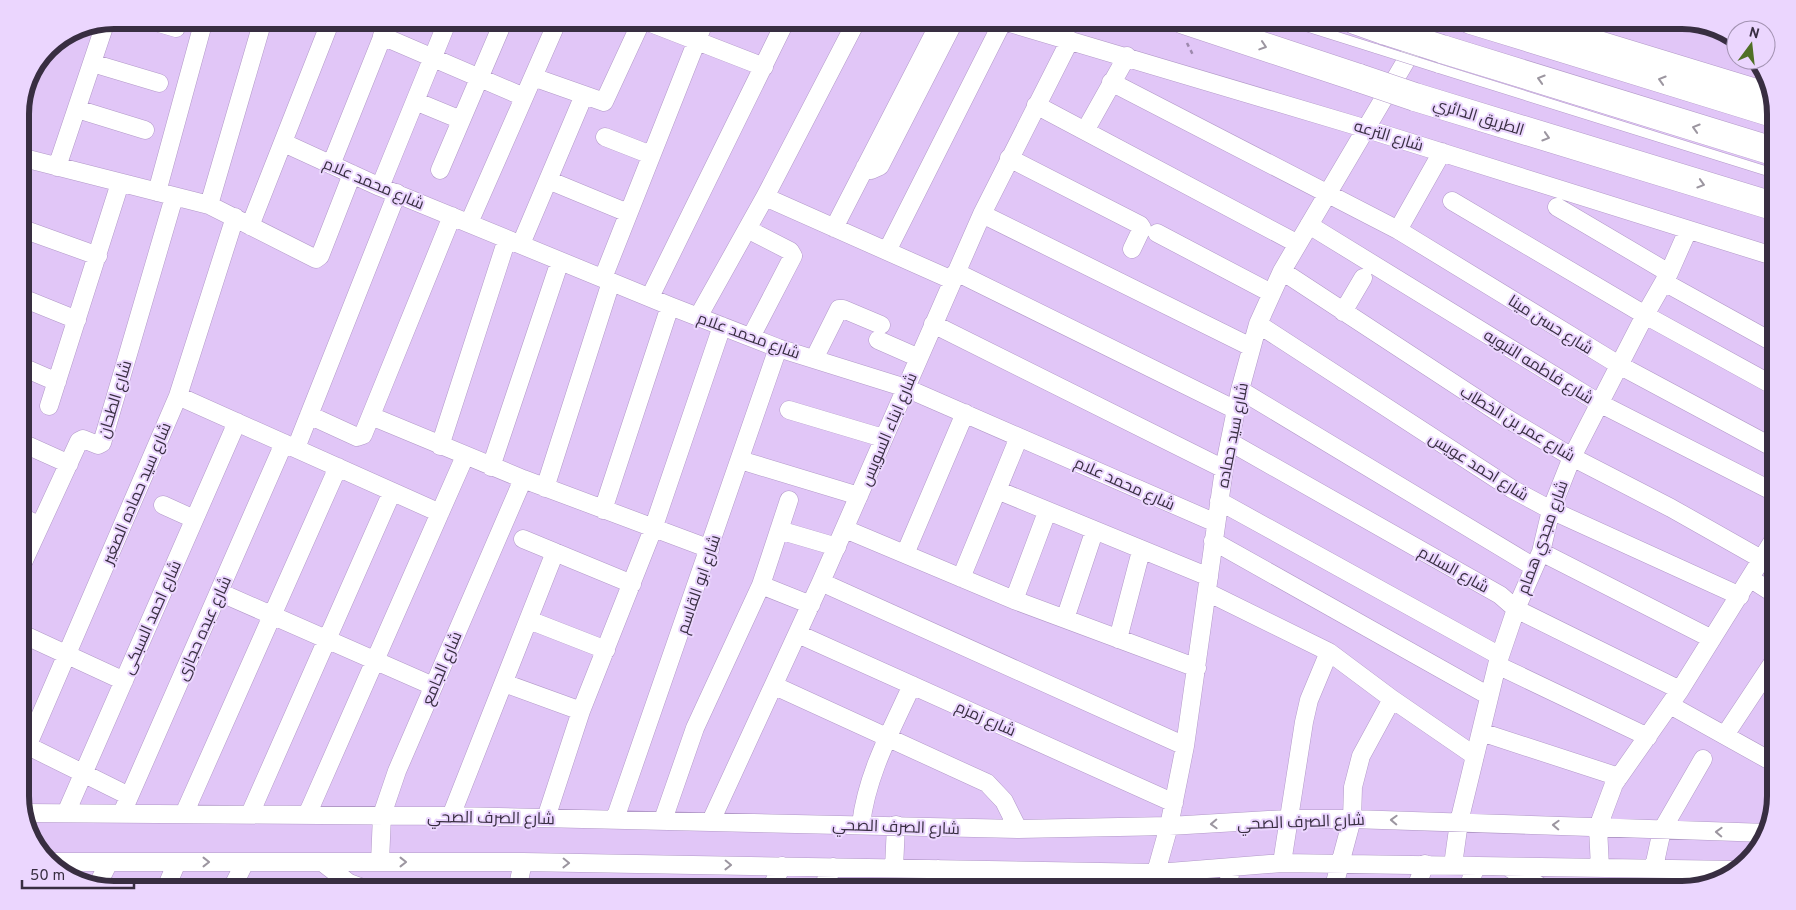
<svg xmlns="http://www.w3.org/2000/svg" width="1796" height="910" font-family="Overpass,Cairo,sans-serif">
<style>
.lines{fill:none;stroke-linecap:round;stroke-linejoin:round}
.lane-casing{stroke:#b299c8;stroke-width:10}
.street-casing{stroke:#b299c8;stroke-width:19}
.highway-casing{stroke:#b299c8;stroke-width:29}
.path{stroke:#9d89ad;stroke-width:2.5;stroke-dasharray:4 4;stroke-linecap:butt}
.lane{stroke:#fff;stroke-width:9}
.street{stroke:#fff;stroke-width:18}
.highway{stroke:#fff;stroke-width:28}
.lane-bridge-casing{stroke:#b299c8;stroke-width:10;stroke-linecap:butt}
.highway-bridge-casing{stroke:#b299c8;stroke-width:29;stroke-linecap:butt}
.lane-bridge{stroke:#fff;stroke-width:9}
.highway-bridge{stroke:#fff;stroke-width:28}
.oneway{stroke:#9c96a0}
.labels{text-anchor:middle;stroke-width:4;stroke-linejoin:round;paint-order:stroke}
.street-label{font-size:16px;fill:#382e41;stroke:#ebd6fe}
.rim{fill:none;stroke:#382e41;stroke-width:6}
</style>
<rect width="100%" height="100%" fill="#e1c6f7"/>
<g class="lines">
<defs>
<path id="lane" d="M1285 20 1377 49
M1437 68 1776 174"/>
<path id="street" d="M149 20 176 28
M643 20 764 67
M1000 20 1367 129 1776 257
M1534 20 1770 92
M382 36 524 97
M92 63 159 83
M533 77 604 102 642 20
M1111 82 1398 230 1619 365 1776 449
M415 101 461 120
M1036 105 1298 244
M77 109 145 130
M1085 131 1127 56
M605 137 651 155
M284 143 380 187 670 306 778 348 906 388 1216 523
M20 157 209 205 316 259 320 256 352 174
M1009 158 1140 225 1142 228 1132 249
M331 165 389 20
M57 167 106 21
M865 167 871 170 880 166 955 20
M440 170 504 20
M548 180 628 213
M380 187 448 20
M157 192 204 20
M765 197 952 280
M1452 201 1645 315 1776 387
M209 205 263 20
M1557 207 1669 273
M982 214 1251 347
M469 223 558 20
M1309 225 1599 403 1776 493
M250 226 331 20
M20 228 98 256
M834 228 941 20
M747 229 790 251 793 256 751 337
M1398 230 1442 152
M1157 233 1271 293
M521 244 584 95
M887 251 1003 21
M1282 271 1508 419 1572 457 1671 508 1763 560
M956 272 1236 410
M603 278 705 20
M1664 282 1776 344
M20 297 77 320
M650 297 786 20
M1343 312 1363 278
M698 317 765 197 857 20
M933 324 1224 469
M1258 324 1512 489 1551 510 1740 596
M878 340 919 358
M814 359 839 309H843L881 325
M20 366 57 382
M1240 390 1534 567
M178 396 440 513
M49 406 120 183
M789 410 883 438
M309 415 357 437 363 435 452 216
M371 416 523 479 710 549
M20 442 69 464
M1230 442 1500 595 1516 609 1680 690
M440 446 507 239
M296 448 397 193
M740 460 859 496
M491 467 560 261
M545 488 611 282
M997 490 1209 577
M1219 501 1500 656
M163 505 194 519
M603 510 670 306
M20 516 40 526
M845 529 1014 600 1197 668
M779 530 837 547
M523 539 632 584
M1213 541 1489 696
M1541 552 1712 639
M905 554 965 413
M20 569 79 441 83 439 98 445 102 443 174 197
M961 578 1019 437
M1751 579 1776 595
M821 582 1185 746
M761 585 811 605
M219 592 433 686
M1207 592 1329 652 1392 699 1475 756
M1014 600 1047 512
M1065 619 1094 532
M529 620 606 650
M20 633 124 681
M798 634 1174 803
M1118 639 1141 551
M1497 665 1648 737
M504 683 581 711
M775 686 987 783 1004 801 1018 829
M1670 705 1776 764
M1481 732 1619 777
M1725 735 1776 658
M20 742 129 796
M20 763 178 396 235 217
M24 813 451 816 1018 829 1169 826 1287 819H1352L1767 833
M66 813 237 422
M122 813 284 443
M184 814 338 467
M250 814 392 492
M307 815 465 456
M451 816 555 552
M546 818 581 711 653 529 722 326
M615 819 778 348
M663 820 695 728 761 585 789 500
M711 821 821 582 982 214 1070 40
M861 824C867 774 891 731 912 685
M52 862H523L1157 873 1282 863 1738 870
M322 862 349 883 368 890
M380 862 382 815 397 771 523 479
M1282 863 1304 722 1309 700 1329 652
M1453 865 1459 822 1497 665 1516 609 1541 552 1551 510 1572 457 1645 315 1669 273 1688 230
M1508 867 1546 890
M1654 867 1662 830 1703 759
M894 868 896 825
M1600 868 1598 827 1614 784 1680 690 1776 536
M97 886 109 862
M165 890 177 862
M231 890 245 862
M517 890 523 862
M770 890 782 866
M821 890 833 867
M876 890 888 868
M928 890 938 869
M1037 890 1044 871
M1151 890 1169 826 1185 746 1224 469 1240 390 1258 324 1282 271 1430 20
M1231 890 1228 885 1231 869
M1333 890 1352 819 1353 787 1361 756 1392 699
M1415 890 1425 864
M1467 890 1476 866"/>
<path id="highway" d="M1184 20 1359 78
M1355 20 1386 31
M1471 20 1776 114
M1442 49 1776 152
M1415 97 1776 207"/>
</defs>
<use href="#lane" class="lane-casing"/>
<use href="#street" class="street-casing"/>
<use href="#highway" class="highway-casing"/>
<path class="path" d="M1187 43 1193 55"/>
<use href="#lane" class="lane"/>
<use href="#street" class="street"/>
<use href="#highway" class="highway"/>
<defs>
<path id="lane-bridge" d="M1377 49 1437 68"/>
<path id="highway-bridge" d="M1386 31 1442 49
M1359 78 1415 97"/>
</defs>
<use href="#lane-bridge" class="lane-bridge-casing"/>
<use href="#highway-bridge" class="highway-bridge-casing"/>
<use href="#lane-bridge" class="lane-bridge"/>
<use href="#highway-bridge" class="highway-bridge"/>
</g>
<defs><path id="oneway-chevron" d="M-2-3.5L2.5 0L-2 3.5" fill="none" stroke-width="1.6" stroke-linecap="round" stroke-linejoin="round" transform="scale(1.25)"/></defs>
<g class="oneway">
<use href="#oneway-chevron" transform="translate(1263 46) rotate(18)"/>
<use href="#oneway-chevron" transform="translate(1541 79) rotate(-163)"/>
<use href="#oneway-chevron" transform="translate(1662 80) rotate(-163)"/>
<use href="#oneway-chevron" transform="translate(1696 128) rotate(-163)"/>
<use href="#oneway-chevron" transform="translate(1546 137) rotate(17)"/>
<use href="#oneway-chevron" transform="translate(1701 184) rotate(17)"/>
<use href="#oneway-chevron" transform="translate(1394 820) rotate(-178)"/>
<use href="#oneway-chevron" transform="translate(1214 824) rotate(178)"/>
<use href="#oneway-chevron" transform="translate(1556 825) rotate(-178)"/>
<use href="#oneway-chevron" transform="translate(1719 832) rotate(-178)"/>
<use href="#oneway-chevron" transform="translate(206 862)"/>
<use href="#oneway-chevron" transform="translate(403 862)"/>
<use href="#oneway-chevron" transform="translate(566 863) rotate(1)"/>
<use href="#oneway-chevron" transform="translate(728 865) rotate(1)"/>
</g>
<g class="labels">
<g class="street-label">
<text transform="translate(1479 116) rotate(17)" y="6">الطريق الدائري</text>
<text transform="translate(1389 135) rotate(17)" y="6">شارع الترعه</text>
<text transform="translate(374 183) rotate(23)" y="6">شارع محمد علام</text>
<text transform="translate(1551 324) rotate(32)" y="6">شارع حسن مينا</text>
<text transform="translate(749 335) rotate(20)" y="6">شارع محمد علام</text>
<text transform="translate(1539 366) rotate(32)" y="6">شارع فاطمه النبويه</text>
<text transform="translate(114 399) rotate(-73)" y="6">شارع الطحان</text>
<text transform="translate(1518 423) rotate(31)" y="6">شارع عمر بن الخطاب</text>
<text transform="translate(888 429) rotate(-67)" y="6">شارع ابناء السويس</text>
<text transform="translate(1232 435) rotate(-79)" y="6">شارع سيد حماده</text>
<text transform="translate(1479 466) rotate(32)" y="6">شارع احمد عويس</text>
<text transform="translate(1125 483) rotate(24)" y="6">شارع محمد علام</text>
<text transform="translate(136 493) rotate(-67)" y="6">شارع سيد حماده الصغير</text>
<text transform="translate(1542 537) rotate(-70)" y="6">شارع مجدي همام</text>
<text transform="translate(1454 569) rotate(29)" y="6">شارع السلام</text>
<text transform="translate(698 584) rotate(-71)" y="6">شارع ابو القاسم</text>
<text transform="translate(151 617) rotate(-66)" y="6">شارع احمد السبكى</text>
<text transform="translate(203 628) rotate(-66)" y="6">شارع عبده حجازى</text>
<text transform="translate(441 668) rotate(-67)" y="6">شارع الجامع</text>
<text transform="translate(986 718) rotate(24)" y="6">شارع زمزم</text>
<text transform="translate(491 817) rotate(1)" y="6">شارع الصرف الصحي</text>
<text transform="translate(1301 821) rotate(-2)" y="6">شارع الصرف الصحي</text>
<text transform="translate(896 826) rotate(2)" y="6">شارع الصرف الصحي</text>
</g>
</g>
<path d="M0 0H1796V910H0ZM114 29H1682A85 85 0 0 1 1767 114V796A85 85 0 0 1 1682 881H114A85 85 0 0 1 29 796V114A85 85 0 0 1 114 29Z" fill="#ebd6fe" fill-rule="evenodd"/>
<path class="rim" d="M114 29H1682A85 85 0 0 1 1767 114V796A85 85 0 0 1 1682 881H114A85 85 0 0 1 29 796V114A85 85 0 0 1 114 29Z"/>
<g transform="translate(1751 45) rotate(15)"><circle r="24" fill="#ebd6fe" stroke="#a393b2"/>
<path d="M0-4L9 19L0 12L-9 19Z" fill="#507026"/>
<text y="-8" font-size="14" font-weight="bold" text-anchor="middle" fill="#382e41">N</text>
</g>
<path d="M22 880v8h112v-8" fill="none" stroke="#382e41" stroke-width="2.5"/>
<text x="30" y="880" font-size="15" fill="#382e41" stroke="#ebd6fe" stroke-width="4" paint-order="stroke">50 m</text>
</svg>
